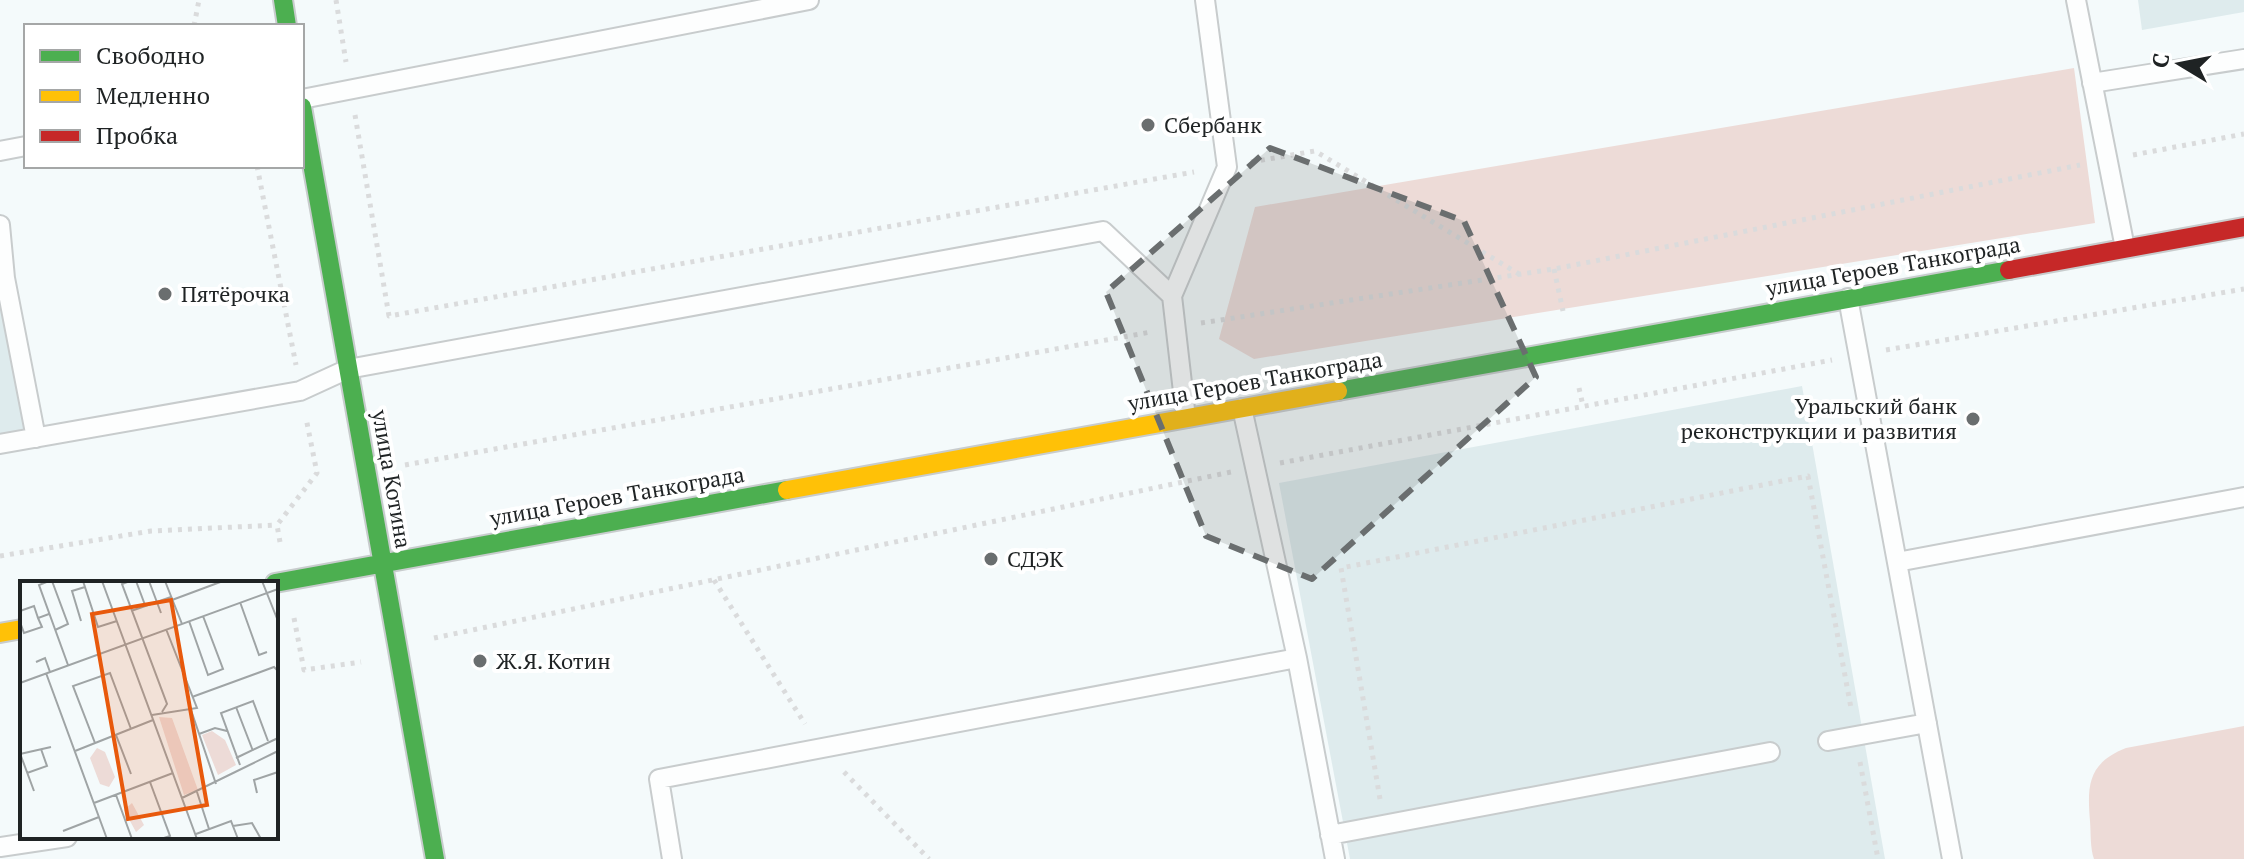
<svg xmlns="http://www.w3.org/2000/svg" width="2244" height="859" font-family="'PT Serif',serif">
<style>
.built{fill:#deebed}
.green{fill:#eddbd7}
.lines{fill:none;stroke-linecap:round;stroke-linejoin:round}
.lane-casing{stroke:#c8cccd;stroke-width:22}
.fast-casing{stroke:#c8cccd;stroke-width:22}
.slow-casing{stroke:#c8cccd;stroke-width:22}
.jam-casing{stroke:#c8cccd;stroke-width:22}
.path{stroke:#dadbdc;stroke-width:5;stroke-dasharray:4 6;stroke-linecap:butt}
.lane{stroke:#fdfefe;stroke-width:18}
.fast{stroke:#4caf50;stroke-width:18}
.slow{stroke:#ffc107;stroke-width:18}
.jam{stroke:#c62828;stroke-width:18}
.marked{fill:#6a6e6f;fill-opacity:0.2;stroke:#6a6e6f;stroke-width:6;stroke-dasharray:16 10;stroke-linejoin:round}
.poi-dot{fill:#6a6e6f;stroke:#fff;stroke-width:3}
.labels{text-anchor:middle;stroke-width:8;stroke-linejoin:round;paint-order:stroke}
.poi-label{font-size:22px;fill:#1f2324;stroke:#fff;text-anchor:start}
.street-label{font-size:22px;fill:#1f2324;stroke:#fff}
.inset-road{fill:none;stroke:#9fa4a5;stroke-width:2}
.view{fill:#e8590c;fill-opacity:0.15;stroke:#e8590c;stroke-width:4}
.inset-edge{fill:none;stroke:#1f2324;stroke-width:4}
</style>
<rect width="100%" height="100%" fill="#f4fafb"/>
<path class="built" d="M2138 0H2244V12L2142 30Z
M0 220 39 426 0 434Z
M1802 386 1885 859H1350L1279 483Z"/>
<path class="green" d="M2074 68 2095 223 1254 359 1219 339 1255 207Z
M2244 726V859H2094C2090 848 2091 833 2090 821 2087 785 2088 763 2126 748Z"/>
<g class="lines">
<defs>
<path id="lane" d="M2076 0 2125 248
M2092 83 2244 59
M302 99 809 0
M0 151 26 146
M0 225 5 278 36 438
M1848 298 1952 859
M1242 408 1297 658 1335 859
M1186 418 1172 296 1227 167 1205 0
M0 444 300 391 348 369 1103 231 1172 296
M1897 562 2244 497
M1828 741 1927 723
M1330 835 1770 752
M0 847 67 837
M672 859 659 779 1297 658"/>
<path id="fast" d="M283 0 287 26
M302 107 435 859
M1338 391 2009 270
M275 583 787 490"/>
<path id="slow" d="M787 490 1338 391
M0 633 22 629"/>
<path id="jam" d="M2009 270 2244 227"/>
</defs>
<use href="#lane" class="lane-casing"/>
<use href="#fast" class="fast-casing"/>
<use href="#slow" class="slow-casing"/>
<use href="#jam" class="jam-casing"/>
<path class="path" d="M336 0 346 62
M194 26 199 0
M355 115 389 316 1194 172
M2133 155 2244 134
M1251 162 1315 151 1519 274
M257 166 296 365
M1554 269 1563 311
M1201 323 1554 269 2080 165
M1886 350 2244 289
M1579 388 1583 406
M1280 463 1832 360
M405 465 1151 332
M280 542 277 525 317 473 306 418
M0 556 151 531 277 525
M714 580 805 724
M294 618 304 670 361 662
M434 638 1231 472
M1860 762 1878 859
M844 772 929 859
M1380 799 1341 568 1808 476 1851 708"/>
<use href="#lane" class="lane"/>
<use href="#fast" class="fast"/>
<use href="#slow" class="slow"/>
<use href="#jam" class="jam"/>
</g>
<path class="marked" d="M1270 148 1464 221 1536 377 1312 579 1206 536 1106 292Z"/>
<g class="poi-dot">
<circle cx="1148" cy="125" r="8"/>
<circle cx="165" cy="294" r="8"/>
<circle cx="1973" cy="419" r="8"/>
<circle cx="991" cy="559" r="8"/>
<circle cx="480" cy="661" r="8"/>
</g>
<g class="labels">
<g class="poi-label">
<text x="1164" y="133">Сбербанк</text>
<text x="181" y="302">Пятёрочка</text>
<text x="1957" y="414" text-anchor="end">Уральский банк<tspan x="1957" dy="25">реконструкции и развития</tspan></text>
<text x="1007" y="567">СДЭК</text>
<text x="496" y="669">Ж.Я. Котин</text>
</g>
<g class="street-label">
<text transform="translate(1893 266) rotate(-10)" y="8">улица Героев Танкограда</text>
<text transform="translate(1255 381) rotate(-10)" y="8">улица Героев Танкограда</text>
<text transform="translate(392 479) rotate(80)" y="8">улица Котина</text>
<text transform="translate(617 496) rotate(-10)" y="8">улица Героев Танкограда</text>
</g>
</g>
<g transform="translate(20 581)">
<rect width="258" height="258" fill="#f4fafb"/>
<path d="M139 136 152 137 178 209 164 214ZM192 150 205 159 216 184 198 194 182 154ZM77 167 85 171 95 196 89 206 80 203 70 177ZM112 222 124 244 116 251 104 229Z" fill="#eddbd7"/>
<path class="inset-road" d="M29 0 19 4 48 84M32 0 48 43 35 49M63 0 78 46 97 40M82 0 177 258M110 0 102 3 147 123 142 131M116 0 125 24M129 0 141 32M145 0 162 43M242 0 258 40M152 19 203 0M220 21 239 74 247 71M0 30 14 25 18 37M111 30 151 16M61 40 52 10 65 6M169 40 188 94 203 88 183 35M0 41 4 52 22 46 18 37 29 33M16 81 25 77 30 91M26 92 87 258M0 102 258 8M172 116 254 86 258 90M216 126 233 170M171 129 196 203M132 134 177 127 146 48M179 153 195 147 207 150M96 154 111 193M75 162 53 105 90 92 111 148M55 170 133 139M0 173 31 166M1 175 14 210M216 177 258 157M220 184 201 132 233 120 248 160M7 192 27 185 21 168M130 201 150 255 141 258M177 211 189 248M237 212 234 199 258 191M96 214 112 258M162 217 258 170M74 222 153 192M213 245 232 242 241 258M43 250 79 236M176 253 211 240 218 258"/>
<path class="view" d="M151 19 187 224 108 238 72 33Z"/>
<rect width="258" height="258" class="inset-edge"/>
</g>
<rect x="24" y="24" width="280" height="144" fill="#ffffff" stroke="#a5a7a7" stroke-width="2"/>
<rect x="40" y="50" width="40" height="12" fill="#4caf50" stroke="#a5a7a7" stroke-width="2"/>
<text x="96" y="64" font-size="24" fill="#1f2324">Свободно</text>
<rect x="40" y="90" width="40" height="12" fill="#ffc107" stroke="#a5a7a7" stroke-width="2"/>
<text x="96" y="104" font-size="24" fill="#1f2324">Медленно</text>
<rect x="40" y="130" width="40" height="12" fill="#c62828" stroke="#a5a7a7" stroke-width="2"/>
<text x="96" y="144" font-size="24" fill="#1f2324">Пробка</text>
<g transform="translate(2180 64) rotate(280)" stroke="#ffffff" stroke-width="6" paint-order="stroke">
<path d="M0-6L14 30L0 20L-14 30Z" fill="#1f2324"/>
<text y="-12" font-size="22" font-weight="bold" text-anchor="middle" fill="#1f2324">С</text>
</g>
</svg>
